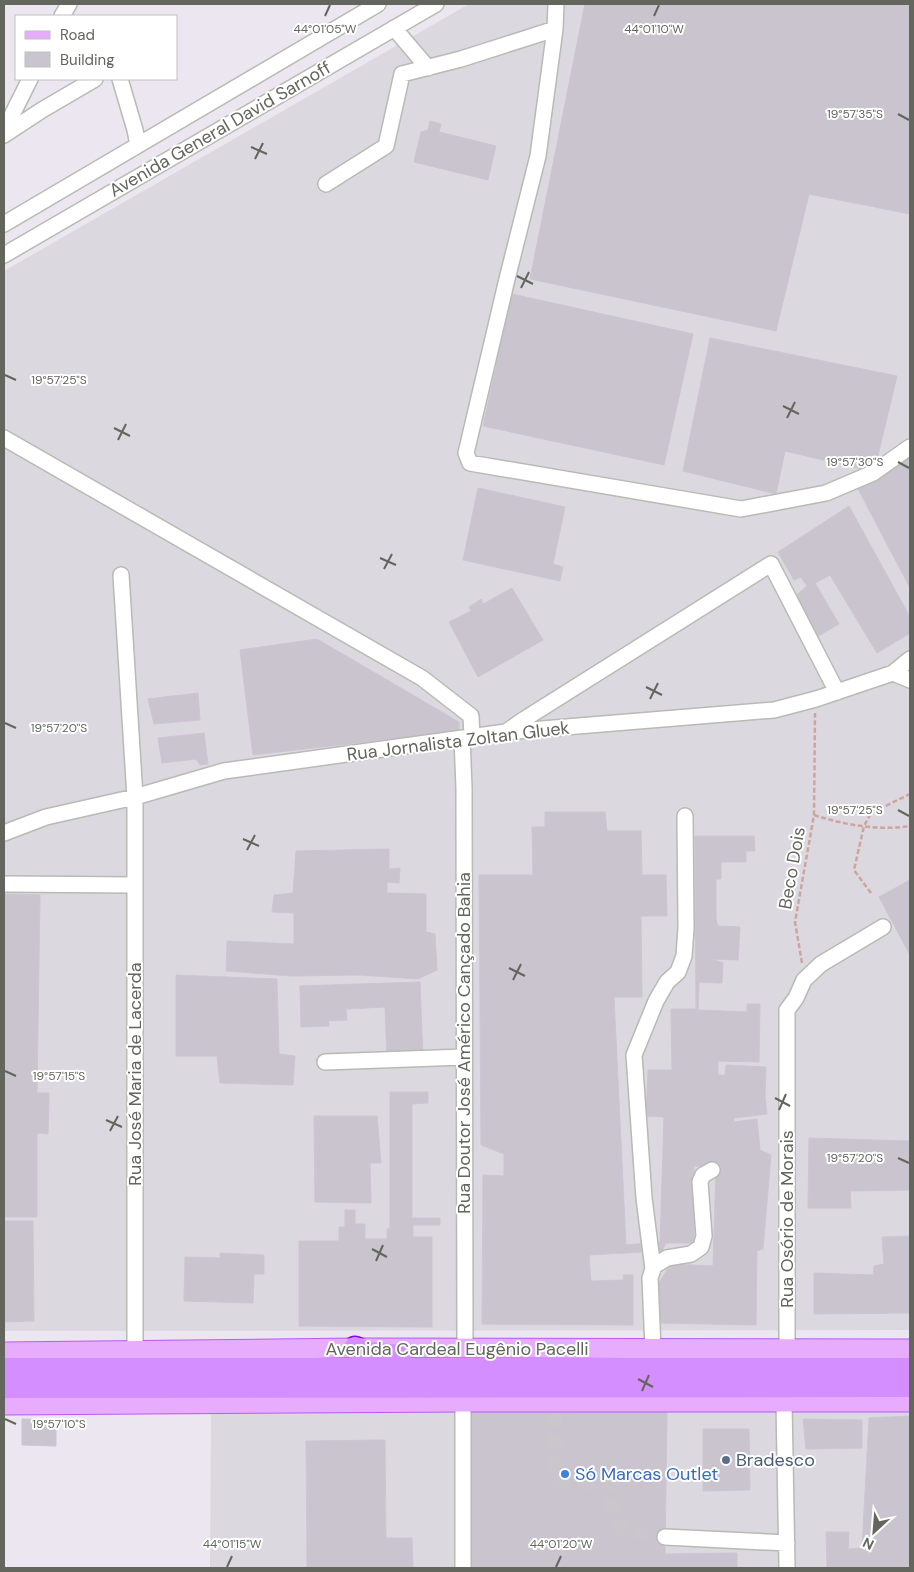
<svg xmlns="http://www.w3.org/2000/svg" width="914" height="1572" font-family="'DM Sans',sans-serif">
<style>
.industrial{fill:#dcd8df}
.building{fill:#c9c4ce;stroke:#cec4d5}
.lines{fill:none;stroke-linecap:round;stroke-linejoin:round}
.minor-tunnel{stroke:#cac6cb;stroke-width:15;stroke-dasharray:15 8;stroke-linecap:butt}
.minor-casing{stroke:#b7bbb3;stroke-width:18}
.major-casing{stroke:#b75af5;stroke-width:21}
.highway-casing{stroke:#8c00f6;stroke-width:25}
.path{stroke:#cea59e;stroke-width:2.5;stroke-dasharray:5 2.5;stroke-linecap:butt}
.minor{stroke:#fff;stroke-width:15}
.major{stroke:#e8acff;stroke-width:19}
.highway{stroke:#d58eff;stroke-width:22}
.ticks{fill:none;stroke:#62665d;stroke-width:2}
.service-dot{fill:#5c6f8a;stroke:#fff;stroke-width:2}
.shop-dot{fill:#3f7fe0;stroke:#fff;stroke-width:2}
.labels{text-anchor:middle;stroke-width:4;stroke-linejoin:round;paint-order:stroke}
.street-label{font-size:18px;fill:#62665d;stroke:#fff}
.service-label{font-size:18px;fill:#4e5e75;stroke:#fff;text-anchor:start}
.shop-label{font-size:18px;fill:#366cbe;stroke:#fff;text-anchor:start}
.ticks-label{font-size:12px;text-anchor:middle;fill:#62665d;stroke:#fff;stroke-width:4;stroke-linejoin:round;paint-order:stroke}
</style>
<rect width="100%" height="100%" fill="#ece6f0"/>
<path class="industrial" d="M469 4H910V1330L4 1331V271Z
M443 1410 910 1411V1568H210L211 1413Z"/>
<path class="building" d="M585 4H910V214L809 194 776 331 530 279Z
M430 121 441 124 439 132 496 146 488 180 414 162 421 132 428 130Z
M512 294 693 334 664 465 483 426Z
M710 338 897 376 874 472 785 451 776 494 683 471Z
M910 457V588L857 487Z
M478 488 565 507 553 564 563 567 560 581 463 560Z
M849 506 910 617V633L877 653 830 575 815 583 839 624 815 638 792 599 807 586 801 577 794 580 778 552Z
M512 588 543 640 478 677 449 622 471 611 469 607 481 599 483 604Z
M317 639 459 722V731L253 755 240 650Z
M198 693 200 720 154 724 148 699Z
M204 733 208 764 200 765 196 759 162 763 158 738Z
M545 812H605L607 831H641L642 875H666L667 916H641L642 997H614L626 1245 660 1242 664 1117 646 1116 648 1070H672L671 1009H696L695 836H754L755 851H746V862H721V879H716V919L718 926 740 927 738 960 711 959 723 963 722 983 699 982 698 1010 747 1012V1004H760L759 1062 718 1061V1075H725L726 1065 766 1067 765 1097 767 1114 734 1118V1122L757 1119 760 1150 771 1155 763 1249 757 1251 756 1325 658 1323V1284L671 1264 713 1266 716 1167 694 1166V1243H666L662 1251 589 1255 591 1281 624 1280 623 1275H633V1325L482 1324 483 1175 504 1176V1154L481 1145 479 875H533L532 827H545Z
M389 849V869L400 868 399 883 387 882V893L426 894V932L435 934 437 970 418 979 360 975 292 976 226 971 227 941 294 944V913L272 912 274 895 293 893 296 851Z
M910 880V955L879 897Z
M4 894 40 895 37 1093H49L48 1134 37 1133V1217H4Z
M176 975 277 979 279 1054 295 1056 293 1085 220 1083 217 1056H176Z
M420 982 423 1057 387 1059 385 1007 346 1009 347 1020 328 1021 329 1026 301 1027 300 986Z
M390 1092H428V1103L412 1104V1218H440V1225H413V1237H432V1327L299 1326V1241H339V1227H345V1210H355V1224H365V1239H387V1229L390 1228Z
M314 1116H377L381 1163H370L371 1203 315 1202Z
M809 1138 910 1141V1190L850 1191 851 1208H808Z
M4 1221H33L34 1321 4 1322Z
M910 1236V1313L814 1314V1273L873 1275 874 1266 884 1264 882 1237Z
M220 1253 264 1255V1274H254L253 1303 184 1301 185 1257 220 1258Z
M464 1408 667 1411 665 1554 737 1553V1568H464Z
M910 1416V1568H827L826 1532H849L848 1549 862 1548 869 1418Z
M22 1419 56 1420V1446L22 1445Z
M803 1419 862 1420V1448L806 1449Z
M703 1429H749L750 1490 703 1491Z
M385 1440 386 1538H412L413 1568H307L306 1441Z"/>
<g class="lines">
<path class="minor-tunnel" d="M555 1411 554 1476 557 1481 561 1482 607 1483 611 1487C611 1495 610 1507 613 1515 621 1536 646 1535 665 1537"/>
<defs>
<path id="minor" d="M62 16 69 4
M394 28 428 68
M555 29 538 156 507 279 466 453 470 463 741 509 826 493 873 473 910 447
M120 79 135 130 138 145
M4 131 30 79
M4 135 42 110 95 79
M326 184 386 146 402 74 461 59 555 29 556 4
M4 224 378 4
M4 255 436 4
M4 438 422 678 471 716 472 737
M121 575 135 797V1351
M893 673 910 680
M506 732 523 720 771 564 837 692
M462 738 464 788 465 1349
M4 833 46 817 135 797 224 771 506 732 774 710 816 699 893 673 910 659
M4 884 135 885
M325 1062 464 1057
M653 1269 644 1198 634 1055 656 1001 667 982 678 972 684 956 686 928 685 816
M653 1349 650 1278 654 1266 667 1258 691 1254 701 1247 704 1236 700 1182 703 1175 712 1170
M787 1349V1010L796 998 804 980 821 964 883 927
M463 1402V1568
M784 1403 787 1568
M665 1537 787 1543"/>
<path id="major" d="M4 1352 355 1348 910 1349
M4 1405 463 1402H910"/>
<path id="highway" d="M355 1348 368 1353 400 1356
M4 1369H910
M4 1387 910 1386"/>
</defs>
<use href="#minor" class="minor-casing"/>
<use href="#major" class="major-casing"/>
<use href="#highway" class="highway-casing"/>
<path class="path" d="M814 815C845 825 878 831 910 826
M871 893 854 870 864 826 871 813 910 794
M802 963 795 922 814 815 815 713"/>
<use href="#minor" class="minor"/>
<use href="#major" class="major"/>
<use href="#highway" class="highway"/>
</g>
<path class="ticks" d="M325 16 330 5M654 16 659 5M898 114 909 120M251 147 267 154M255 159 263 143M517 276 533 284M521 288 529 272M5 375 16 380M783 406 799 414M787 418 795 402M114 428 130 436M118 440 126 424M898 462 909 468M380 558 396 565M384 569 392 554M646 687 662 695M650 699 658 683M5 723 16 728M898 810 909 816M243 839 259 846M247 850 255 835M509 968 525 976M513 980 521 964M5 1071 16 1076M775 1098 790 1106M779 1110 786 1094M106 1120 122 1127M110 1131 118 1116M898 1158 909 1163M372 1249 387 1257M376 1261 383 1245M638 1379 653 1387M642 1391 649 1375M5 1419 16 1424M227 1567 232 1556M556 1567 561 1556"/>
<circle class="service-dot" cx="726" cy="1460" r="5"/>
<circle class="shop-dot" cx="565" cy="1474" r="5"/>
<g class="labels">
<g class="street-label">
<text transform="translate(220 129) rotate(-30)" y="6">Avenida General David Sarnoff</text>
<text transform="translate(458 741) rotate(-7)" y="6">Rua Jornalista Zoltan Gluek</text>
<text transform="translate(792 868) rotate(-80)" y="6">Beco Dois</text>
<text transform="translate(464 1043) rotate(-90)" y="6">Rua Doutor José Américo Cançado Bahia</text>
<text transform="translate(135 1074) rotate(-90)" y="6">Rua José Maria de Lacerda</text>
<text transform="translate(787 1219) rotate(-90)" y="6">Rua Osório de Morais</text>
<text x="457" y="1355">Avenida Cardeal Eugênio Pacelli</text>
</g>
<g class="service-label">
<text x="736" y="1466">Bradesco</text>
</g>
<g class="shop-label">
<text x="575" y="1480">Só Marcas Outlet</text>
</g>
</g>
<g class="ticks-label">
<text x="325" y="33">44°01'05"W</text>
<text x="654" y="33">44°01'10"W</text>
<text x="855" y="118">19°57'35"S</text>
<text x="59" y="384">19°57'25"S</text>
<text x="855" y="466">19°57'30"S</text>
<text x="59" y="732">19°57'20"S</text>
<text x="855" y="814">19°57'25"S</text>
<text x="59" y="1080">19°57'15"S</text>
<text x="855" y="1162">19°57'20"S</text>
<text x="59" y="1428">19°57'10"S</text>
<text x="232" y="1548">44°01'15"W</text>
<text x="561" y="1548">44°01'20"W</text>
</g>
<rect width="914" height="1572" fill="none" stroke="#62665d" stroke-width="10"/>
<rect x="15" y="15" width="162" height="65" fill="#ffffff" stroke="#c0c2be"/>
<rect x="25" y="31" width="25" height="8" fill="#e8acff" stroke="#c0c2be"/>
<text x="60" y="40" font-size="15" fill="#62665d">Road</text>
<rect x="25" y="52" width="25" height="15" fill="#c9c4ce" stroke="#c0c2be"/>
<text x="60" y="65" font-size="15" fill="#62665d">Building</text>
<g transform="translate(874 1532) rotate(206)" stroke="#ffffff" stroke-width="4" paint-order="stroke">
<path d="M0-4L9 19L0 12L-9 19Z" fill="#62665d"/>
<text y="-8" font-size="14" font-weight="bold" text-anchor="middle" fill="#62665d">N</text>
</g>
</svg>
